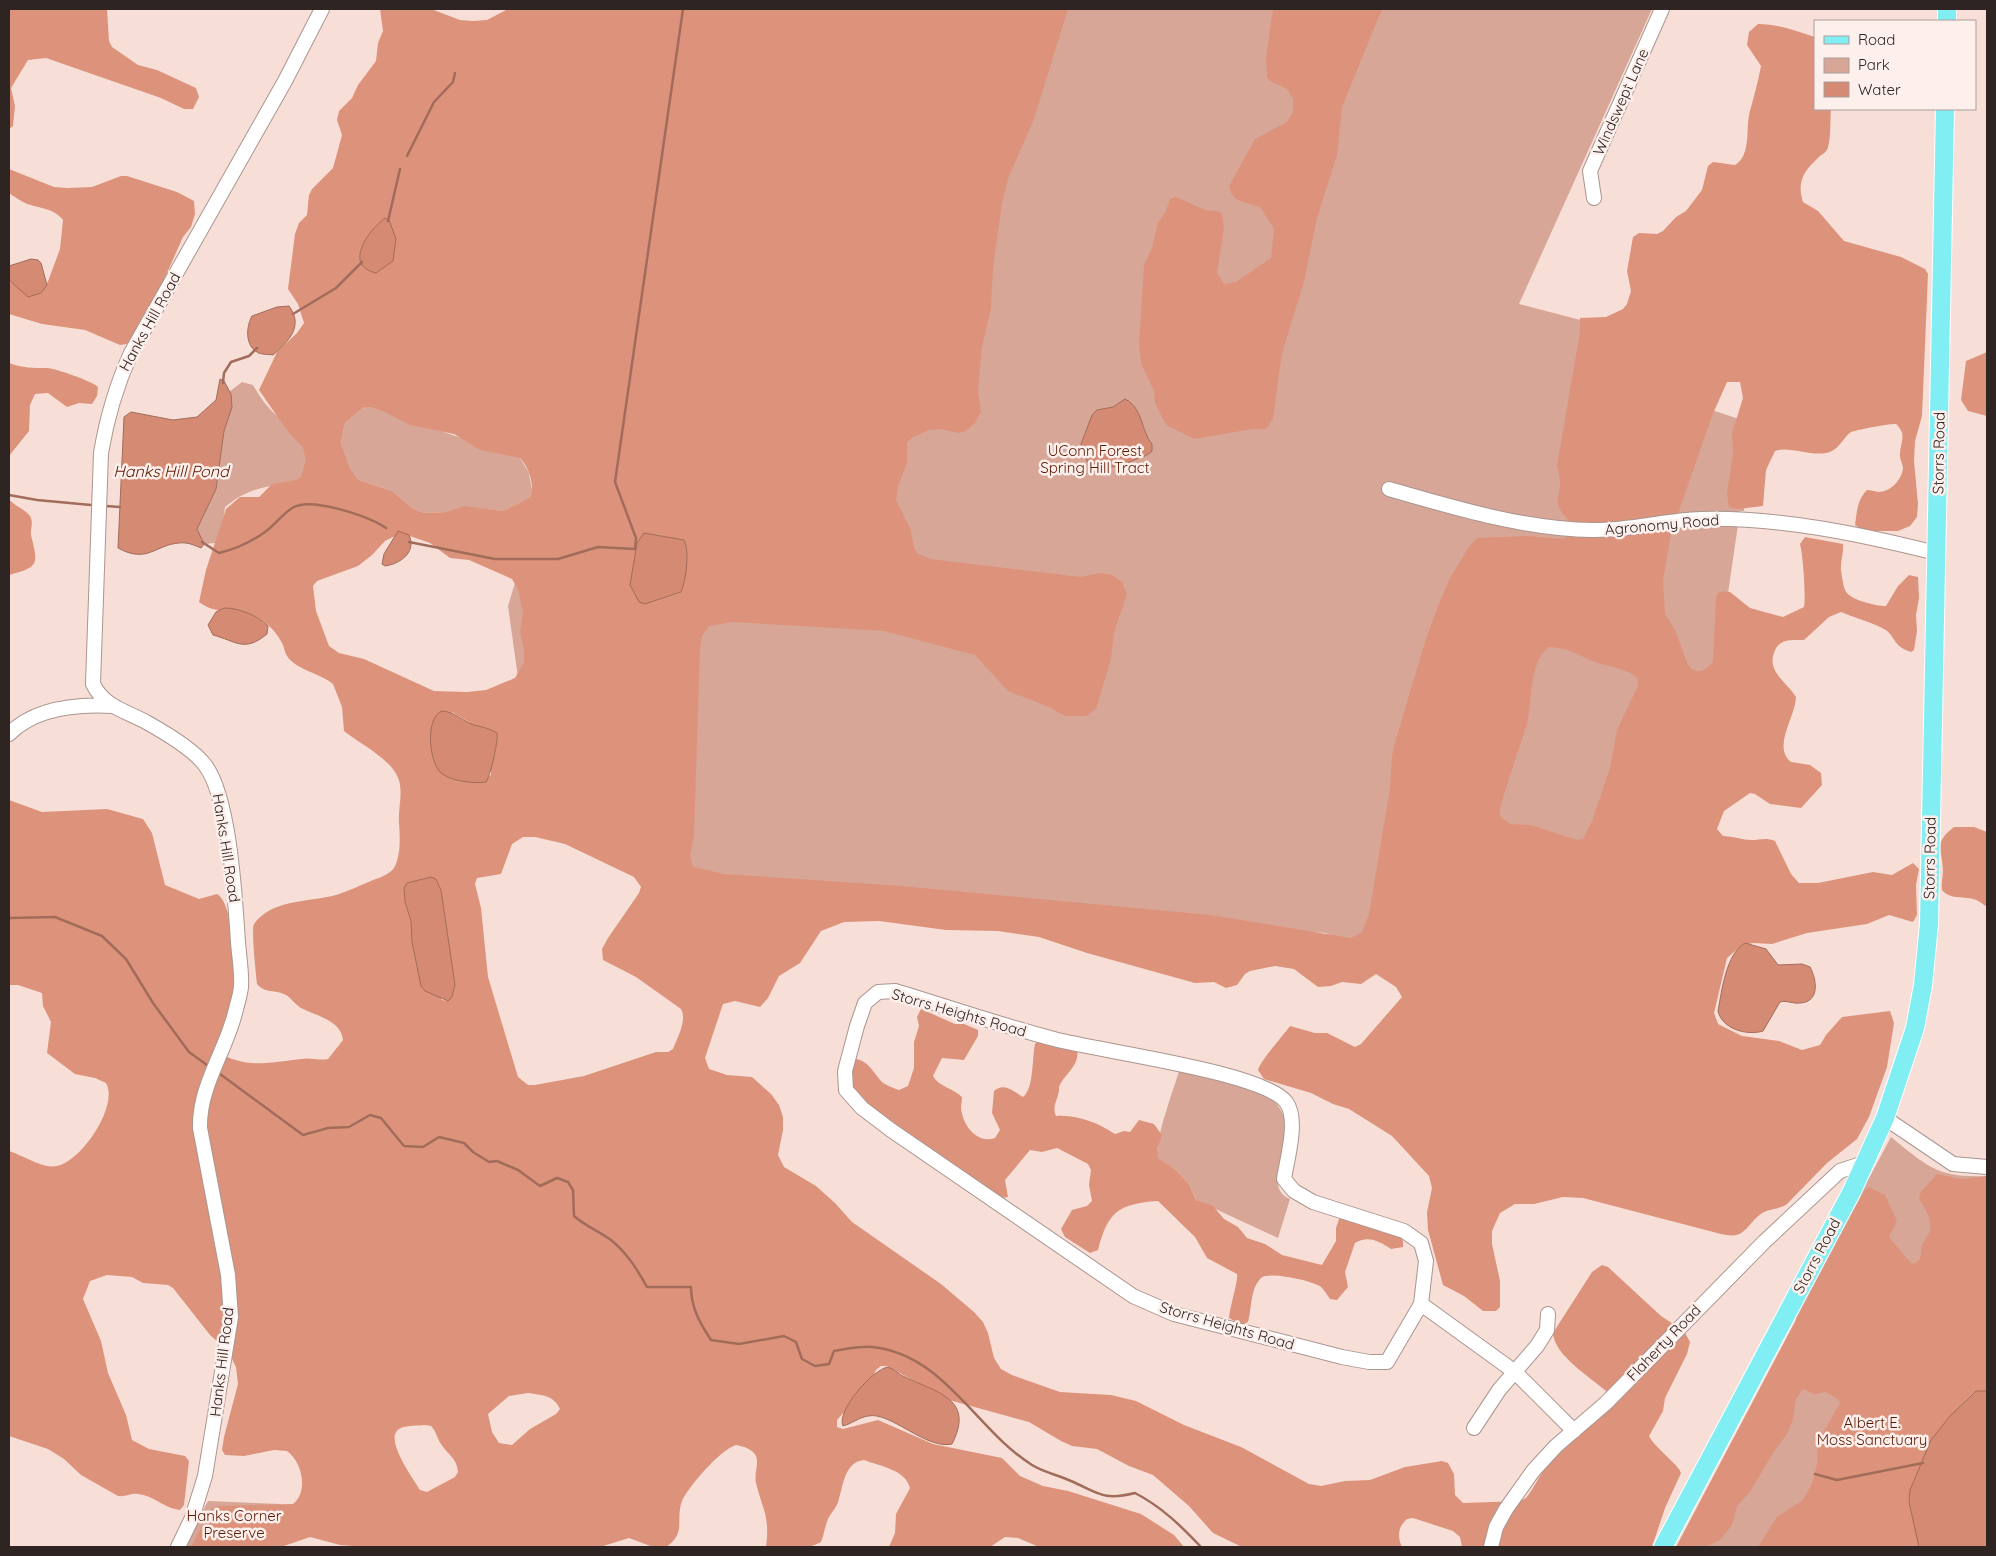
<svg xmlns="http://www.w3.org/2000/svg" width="1996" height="1556" font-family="Quicksand,sans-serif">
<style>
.green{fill:#d7a696}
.forest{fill:#dd937b;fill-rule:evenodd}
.water{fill:#d48a73;stroke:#a26c5b}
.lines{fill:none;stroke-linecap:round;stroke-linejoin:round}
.stream{stroke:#a26c5b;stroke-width:2.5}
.minor-casing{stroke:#ab958f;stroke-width:16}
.major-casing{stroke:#fff;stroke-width:20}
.minor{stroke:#fff;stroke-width:14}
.major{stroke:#80eef2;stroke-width:18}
.labels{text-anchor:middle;stroke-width:5;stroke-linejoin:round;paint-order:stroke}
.street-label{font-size:15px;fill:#2e2523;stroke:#fdefeb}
.park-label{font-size:15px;fill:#5c1a03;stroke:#fdefeb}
.water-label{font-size:16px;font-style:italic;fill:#5a1801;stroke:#fdefeb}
</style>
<rect width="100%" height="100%" fill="#f7dfd8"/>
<path class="green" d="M689 9H1652L1519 304 1592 323 1582 367 1751 423 1744 511H1740L1716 675 1566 1004 1325 933 771 882 650 861 535 800 508 606Z
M242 382 253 385C266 409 284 425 309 437L306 479C273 488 254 483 225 507L221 535 215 543 204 544 196 530 216 489 224 431 232 407 229 392Z
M364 407H370L520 458 529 473 532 491 530 497 503 511 464 507 446 512 424 513 412 508 392 491 359 480 351 470 341 443 345 423Z
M1179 1071C1207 1078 1246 1081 1271 1099 1309 1128 1255 1185 1290 1199L1278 1238 1196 1200 1189 1184 1176 1170 1157 1158C1156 1135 1172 1095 1179 1071Z
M1891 1137C1928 1167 1938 1178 1987 1176V1547H1680L1799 1321 1791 1317 1828 1255Z
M208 1501 281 1504 257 1547H183Z"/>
<path class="forest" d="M9 9H107L109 41 112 47 138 65 157 70 196 88 199 97 193 109H184L161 98 46 58 28 60 11 88 15 106 13 126 9 129Z
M380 9H431L460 20 474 21 487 20 508 9H1068L1034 119 1009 176 1002 202 993 269 991 308 982 347 978 392 981 411 975 423 966 431 959 433 941 429 929 430 911 438 907 443V462L898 487 896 500 910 528 914 547 917 553 930 559 1081 577 1099 573 1112 575 1122 582 1127 594 1114 632 1111 659 1098 703 1096 709 1086 716H1065L1049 707 1008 691 975 655 884 631 733 622 709 626 702 636 700 649 694 836 690 855 693 867 725 874 901 886 1210 915 1351 938 1362 932 1369 914 1390 788 1392 756 1396 739 1425 642 1438 606 1450 578 1469 547 1477 538 1527 536 1564 539 1570 532 1569 521C1555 505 1557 505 1560 486 1561 480 1558 472 1557 466L1580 332V318L1606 317 1623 309 1627 304 1631 291 1627 271 1633 237 1639 233 1657 234 1663 231 1676 217 1686 211 1702 190 1708 166 1713 162 1735 165C1752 155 1745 128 1750 111 1754 96 1758 82 1761 66L1747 45 1749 32 1758 24C1779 24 1796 31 1815 37V109H1831C1830 119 1831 138 1828 147 1827 152 1824 153 1820 156 1805 170 1796 180 1803 202L1818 211 1844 241 1901 257 1925 269 1928 274 1922 416 1915 441 1914 461 1918 504 1917 517 1910 526 1898 531H1874L1861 529 1855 525C1857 512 1857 500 1867 490 1871 490 1874 491 1878 492 1891 492 1901 480 1903 469 1903 463 1899 459 1900 453 1901 440 1907 435 1896 424 1892 423 1855 430 1851 432 1844 437 1840 447 1832 451 1816 459 1789 445 1775 451L1766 470 1763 506 1738 509 1729 507 1727 494 1733 453 1732 433 1743 398 1740 382H1727L1712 416 1671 534 1663 580 1665 614 1675 630 1688 665C1696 676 1707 671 1713 661L1716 598 1718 593 1724 591 1730 592 1750 608 1783 617 1804 607C1806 596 1803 555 1800 544L1805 537 1843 544C1844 553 1840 562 1841 571 1842 576 1843 585 1845 590 1849 600 1876 606 1886 606L1898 586 1909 575 1918 577 1919 598 1916 615 1917 631 1914 650 1911 652C1891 646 1896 634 1882 628 1869 621 1854 618 1841 612L1829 617 1804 640C1790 640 1779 638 1774 653 1767 672 1787 682 1796 697 1795 719 1772 746 1791 762L1810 765 1821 773 1822 785 1801 808 1770 804 1755 794 1750 793 1724 811 1717 829 1723 836C1731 836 1744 840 1751 840 1760 840 1766 837 1775 841L1791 874 1799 883H1818L1873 872 1892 875 1913 863 1919 869 1916 885 1917 915 1913 922 1889 915 1867 924 1807 933 1772 944 1753 943 1741 946 1727 958 1714 1013 1718 1024 1742 1036 1779 1041 1802 1050 1820 1045 1826 1035 1842 1017 1890 1011 1894 1023 1887 1067 1869 1117 1857 1139 1827 1163 1787 1204C1779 1210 1769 1208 1761 1214 1753 1219 1749 1228 1741 1233 1736 1237 1727 1235 1721 1234L1583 1198 1563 1197 1534 1204H1515L1500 1213 1492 1231V1244L1500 1281V1307L1496 1311H1483L1464 1296 1443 1285 1428 1230 1427 1212 1432 1188 1429 1176 1392 1136 1349 1109 1333 1104 1311 1093 1264 1079 1258 1070C1260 1061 1283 1036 1290 1026L1315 1033H1327L1355 1047 1361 1044 1402 997 1396 987 1376 974 1361 984 1342 982 1331 986 1318 987 1294 969 1275 966 1250 971 1245 974 1237 985 1226 988 1214 982 1195 983 1087 953 1039 937 998 931 946 930 879 921 844 922 821 931 800 963 779 976 768 998 760 1007 735 1001 723 1004 705 1058 709 1069 727 1075 752 1077 771 1094 779 1105 783 1117V1130L778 1155 784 1167 816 1186 835 1203 852 1222 941 1284 974 1312 983 1322 988 1333 994 1358 1001 1369 1012 1375 1060 1392 1111 1395 1136 1401 1184 1425 1241 1447 1309 1484 1321 1486 1345 1481 1370 1480 1405 1467 1442 1461 1448 1463 1454 1474 1455 1495 1463 1503 1520 1501 1526 1498C1535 1487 1540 1473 1549 1463 1569 1441 1602 1423 1606 1391 1590 1377 1554 1355 1553 1333L1592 1272 1602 1265 1608 1267 1661 1316 1684 1331 1690 1342 1687 1354 1665 1398 1663 1411 1649 1436C1655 1448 1679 1465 1681 1473L1665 1508 1652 1547H1462L1460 1537 1453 1531 1413 1518 1407 1519C1398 1527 1397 1536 1402 1547H1242L1213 1533 1189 1506 1153 1475 1129 1466 1097 1449 1072 1446 1061 1441 1029 1422 949 1400 887 1366H881L876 1370 870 1383 837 1420V1427L843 1429 878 1420 933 1444 1002 1458 1020 1476 1043 1486 1068 1491 1141 1514 1174 1535 1184 1547H1039L1018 1538 1005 1537 990 1547H889L895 1533 896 1514 910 1488C905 1469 879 1466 864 1460 844 1462 843 1487 838 1502 836 1508 831 1513 828 1519 825 1526 824 1535 821 1542 806 1551 782 1547 766 1547 770 1516 763 1511 756 1483 754 1474 759 1463 756 1456 753 1449 742 1446 736 1445 721 1449 688 1487 682 1501 675 1520 687 1533 666 1547H653L629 1538 600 1547H366L340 1545 310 1537 281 1547H191L212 1508 217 1506 293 1504C309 1491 302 1462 287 1451L274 1450 244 1456 225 1455 222 1450 224 1437 238 1384 236 1367 228 1351 210 1335 173 1288 168 1285 143 1283 132 1277 107 1275 90 1281 83 1299 101 1341 108 1373 126 1415 132 1440 149 1449 185 1456 189 1461 184 1505 180 1510C165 1509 153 1495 138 1494 131 1493 126 1497 118 1496L81 1475 64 1459 48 1449 9 1436V1151C23 1155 42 1169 57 1166 82 1161 119 1105 106 1083L95 1078 75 1074 47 1053 51 1022 43 1006 42 993 18 985H9V800L42 812 107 809 143 819 152 833 165 885 199 899 217 894C235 903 237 986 233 1005 231 1013 228 1023 224 1031 221 1038 215 1043 215 1051 247 1069 266 1063 301 1059 310 1057 319 1061 328 1059L343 1040C341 1020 316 1016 301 1008 295 1004 291 998 286 995 275 989 265 994 257 984 256 975 251 928 254 924 271 900 306 902 332 896 345 893 358 886 371 881 378 878 389 875 394 868 401 856 400 836 399 823 398 810 402 798 400 785 397 761 361 745 344 731L342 707 333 684C320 673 296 670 287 656 285 653 284 648 283 645 276 631 268 623 254 616 233 605 219 617 199 602L206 570 226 509 240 497H259L272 484 296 480 301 477 306 460 303 448 286 429 259 390 277 352 297 333 304 323 298 304 288 289 295 234 299 223 307 215 309 195 312 189 333 168 342 135 337 120 339 111 352 98 358 85 376 61 378 43 383 31ZM364 407H370L387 413 410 425 454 434 480 450 520 458C529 468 535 484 530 497L503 511 464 506 446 512 424 513 412 508 392 491 359 480 351 470 341 443 345 423ZM401 533 430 543 450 558 469 560 512 579 518 589 523 613 520 631 524 650V662L515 678 486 690 467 692 434 691 364 659 339 653 329 646 316 611 313 586 317 581 358 566 372 555 385 541ZM657 534 668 538 687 558 684 583 678 594 645 604ZM1549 647C1572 648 1578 656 1598 663 1612 667 1627 668 1638 679V686L1617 730 1610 768 1592 821 1583 839 1577 840 1531 825 1510 824 1500 816V809C1508 780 1518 752 1527 724 1533 700 1528 664 1549 647ZM452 712 470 723 496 748 491 762V775L480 783 445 775ZM523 837H535L565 844 634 877 641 887 639 893 608 938 602 949 603 960 636 977 681 1009C687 1020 678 1037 673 1049L668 1052H656L584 1076 535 1085H528L518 1077 488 977 481 908 475 884 477 878 501 874 512 844ZM436 879 441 890 448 937 452 997 448 1001 442 1000 417 960 411 921 405 902ZM528 1393C541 1395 554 1395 560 1409L556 1414 530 1429 512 1445 499 1443 492 1432 488 1414 509 1396ZM425 1425 431 1426C436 1431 437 1438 441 1444 448 1455 457 1458 458 1472L455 1477 427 1492 420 1490C414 1479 381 1436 401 1428 408 1425 418 1426 425 1425Z
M1273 9H1382L1342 107 1337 155 1317 218 1304 282 1282 353 1273 419 1266 429H1253L1194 439 1166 425 1155 403 1154 391 1141 363 1139 344 1143 283 1144 265 1152 248 1158 223 1166 211 1170 199 1176 197 1205 210 1217 211 1222 214 1224 228 1217 273 1224 284 1236 282 1271 258 1274 229 1261 208C1247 201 1232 204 1229 186L1255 139 1287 122 1293 112V99L1287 89 1270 81 1267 77 1266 58Z
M9 169 54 187 67 188 92 187 121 176H127L177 192 194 201 195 214 191 227 183 237 162 284 138 325 132 343 120 345 85 330 42 324 9 314V282L38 291 44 289 47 284 60 249 63 220C52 206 36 209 23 202 18 199 13 196 9 193Z
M1987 352V416L1968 411 1961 400 1966 361Z
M9 363C23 368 33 368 47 368 57 369 92 381 98 387L97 396 92 404 79 403 67 407 48 393 35 394 30 405 29 431 9 456Z
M9 499C14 506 25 509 30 516 34 523 30 529 31 535 38 564 40 567 9 575Z
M1954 827H1974L1987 832V907C1983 904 1978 900 1973 899 1962 896 1951 900 1942 890 1941 883 1943 877 1943 870 1942 849 1933 843 1954 827Z
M921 1009 955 1024H964L978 1030V1036L964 1060 942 1058 933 1076C939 1087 953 1088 962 1097 962 1101 961 1104 961 1108 963 1126 977 1144 995 1138L1000 1130 992 1113 994 1091C1004 1082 1013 1091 1023 1097 1034 1089 1032 1057 1035 1044L1037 1042 1062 1045 1077 1050C1080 1066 1065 1073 1059 1087 1060 1097 1051 1106 1056 1116 1076 1114 1099 1123 1115 1134L1124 1131 1130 1132 1139 1120 1154 1124 1162 1135 1157 1149 1158 1158 1176 1170 1189 1184 1196 1200 1213 1206 1224 1219 1238 1227 1247 1238 1265 1244 1282 1255 1322 1265 1336 1241V1228L1339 1219 1345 1218 1400 1236 1403 1241V1247L1391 1249C1379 1241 1368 1235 1355 1243L1345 1272 1348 1287 1337 1300 1330 1299C1328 1296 1324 1290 1321 1287 1313 1281 1269 1271 1261 1278 1250 1289 1252 1308 1248 1322L1242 1325 1229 1318C1230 1305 1238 1283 1237 1274L1207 1258 1195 1237 1158 1201C1119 1204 1108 1211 1098 1250L1090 1253 1065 1237 1061 1229 1072 1210 1087 1206 1092 1201 1089 1185 1091 1170 1088 1164 1057 1148 1042 1152 1030 1150 1005 1180 1008 1197 1001 1198 866 1105C850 1087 849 1083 854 1060L857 1059C869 1062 873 1072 881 1081 885 1085 893 1088 899 1090L908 1086 914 1068V1042L919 1026 917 1017Z
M1937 1174 1961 1179 1987 1176V1391H1976L1971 1394 1950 1416 1931 1440 1910 1490 1909 1502 1919 1547H1758L1777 1517 1803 1500 1812 1484 1817 1464 1818 1442 1840 1403 1839 1400 1826 1392 1814 1394 1803 1389 1796 1399 1793 1419 1787 1434 1775 1450 1750 1492 1737 1506 1732 1525 1720 1540 1705 1547H1676L1864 1191 1869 1187 1885 1195 1897 1221 1889 1237 1912 1264C1923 1261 1920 1255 1922 1245 1924 1240 1928 1236 1930 1231 1933 1219 1924 1208 1919 1198L1921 1192Z"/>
<path class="water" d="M385 218 389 220 396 239 393 261 376 273C343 265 368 231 385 218Z
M31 259 38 260 41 263 47 285 41 293 28 297 9 280V266Z
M289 306C304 326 289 341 273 355 268 354 261 355 257 352 245 345 246 327 252 316L277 307Z
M220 379 224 381 231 394 232 407 224 431 216 489 197 529 204 544 201 548C194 545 187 542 179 543 155 545 147 564 118 548L124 417 131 412 173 420 197 417 216 400Z
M1125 399C1143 408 1141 431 1152 444V451C1146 457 1141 457 1134 460 1117 468 1104 470 1087 461L1081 444 1092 415 1097 410 1113 407Z
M398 531 409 535C417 552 400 564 385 566L382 564 384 554Z
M644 533 684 540C690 551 686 581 681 592L645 604 639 602 630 585 637 543Z
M224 608C239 608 257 615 268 626L267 634C244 653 236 641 213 635L208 625 216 612Z
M442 711C454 712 459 718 469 723 478 727 488 727 497 733 499 738 490 778 486 782 474 784 449 781 440 772 429 760 425 718 442 711Z
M431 877 436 879 441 890 455 985 452 997 448 1001 425 991 421 986 412 942 411 921 405 902 404 888 407 883Z
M1745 943 1766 949 1778 965 1802 964 1810 967C1817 980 1820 1002 1800 1003 1793 1004 1787 1000 1780 1002L1763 1031C1747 1036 1722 1029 1718 1011 1722 990 1726 954 1745 943Z
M888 1367C895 1369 899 1375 905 1377 938 1393 975 1399 952 1444 926 1450 890 1411 868 1416 860 1417 851 1424 843 1426 836 1411 873 1369 888 1367Z
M1976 1391H1987V1547H1919L1909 1502 1910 1490 1931 1440 1950 1416Z"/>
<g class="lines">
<path class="stream" d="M407 156 434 102 453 82 455 73
M388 221 400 169
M293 314 336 288 362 262
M223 383 224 373 231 362 249 356 257 348
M9 495 37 500 91 505
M106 506 120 507
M202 542 219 553C236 549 251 542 265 532 275 525 283 513 294 507 313 497 370 517 386 528
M409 542 495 559H558L598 547 635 549
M635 549 636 538 615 482 683 9
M9 918 55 917 102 936 126 959 153 1003 189 1052 207 1065
M220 1074 303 1135 328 1128 349 1127 370 1115 381 1118 404 1146 423 1147 439 1137 464 1143 473 1152 489 1162 497 1161 518 1170 540 1186 557 1178 568 1182 573 1190 574 1216C585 1226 599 1231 611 1240 627 1253 637 1269 647 1287H691C691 1308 700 1323 711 1340L739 1344 784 1336 796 1342 802 1359 815 1366 829 1364 834 1351C846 1349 860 1346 872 1347 944 1354 976 1430 1032 1465 1043 1472 1058 1475 1071 1481 1099 1493 1103 1501 1135 1493 1162 1507 1181 1526 1201 1547
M1815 1474 1837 1480 1923 1463"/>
<defs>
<path id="minor" d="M1594 198 1590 171 1662 9
M1389 489C1451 507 1528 530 1592 530 1629 531 1665 520 1701 519 1780 517 1860 534 1936 553
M9 734C35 708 77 704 112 706
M895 991C948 1007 1000 1025 1054 1039 1098 1051 1263 1072 1286 1102 1299 1119 1287 1159 1284 1179L1294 1191 1313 1202 1404 1231 1421 1243 1426 1261 1421 1304 1387 1362H1369L1342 1357 1174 1314 1133 1296 891 1130 862 1108 846 1090 845 1071 857 1026 865 1003 878 992Z
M1885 1118 1953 1164 1987 1167
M1421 1304 1515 1372 1574 1431
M1474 1428 1499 1390 1537 1346 1547 1330 1548 1314
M178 1547 192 1518 205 1476 231 1317 228 1275 200 1128C199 1086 225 1053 235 1013 237 1005 240 996 241 987 242 973 239 956 238 942 235 899 230 798 205 765 193 749 164 732 146 722 126 711 104 707 93 684L101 453C107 417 116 386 131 353L285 81 322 9
M1491 1547 1496 1527 1506 1509 1533 1471 1556 1446 1606 1403 1764 1242 1840 1171 1864 1163"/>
<path id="major" d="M1947 21V9
M1663 1547 1852 1191 1885 1118 1915 1028 1923 985 1929 924 1945 109"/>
</defs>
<use href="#minor" class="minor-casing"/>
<use href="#major" class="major-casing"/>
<use href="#minor" class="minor"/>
<use href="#major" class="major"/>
</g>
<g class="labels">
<g class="street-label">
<text transform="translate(1621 102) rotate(-66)" y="5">Windswept Lane</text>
<text transform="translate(150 322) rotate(-61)" y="5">Hanks Hill Road</text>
<text transform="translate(1939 453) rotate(-89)" y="5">Storrs Road</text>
<text transform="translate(1662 525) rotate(-5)" y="5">Agronomy Road</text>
<text transform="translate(226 848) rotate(81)" y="5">Hanks Hill Road</text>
<text transform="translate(1930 858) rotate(-89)" y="5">Storrs Road</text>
<text transform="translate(959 1013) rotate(16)" y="5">Storrs Heights Road</text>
<text transform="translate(1817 1256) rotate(-62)" y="5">Storrs Road</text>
<text transform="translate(1227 1326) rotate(16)" y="5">Storrs Heights Road</text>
<text transform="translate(1664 1343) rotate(-46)" y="5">Flaherty Road</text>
<text transform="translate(222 1362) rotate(-83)" y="5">Hanks Hill Road</text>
</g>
<g class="park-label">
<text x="1095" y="456">UConn Forest<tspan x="1095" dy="17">Spring Hill Tract</tspan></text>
<text x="1872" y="1428">Albert E.<tspan x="1872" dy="17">Moss Sanctuary</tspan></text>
<text x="234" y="1521">Hanks Corner<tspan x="234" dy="17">Preserve</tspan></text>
</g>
<g class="water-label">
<text x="171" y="477">Hanks Hill Pond</text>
</g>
</g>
<rect width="1996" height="1556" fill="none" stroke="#2e2523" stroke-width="20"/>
<rect x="1814" y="20" width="162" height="90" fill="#fdefeb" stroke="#aa9e9b"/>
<rect x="1824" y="36" width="25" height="8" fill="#80eef2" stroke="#aa9e9b"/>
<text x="1858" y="45" font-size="15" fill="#2e2523">Road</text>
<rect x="1824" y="58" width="25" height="15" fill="#d7a696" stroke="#aa9e9b"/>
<text x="1858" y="70" font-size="15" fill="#2e2523">Park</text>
<rect x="1824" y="82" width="25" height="15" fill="#d48a73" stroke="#aa9e9b"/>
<text x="1858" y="95" font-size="15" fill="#2e2523">Water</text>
</svg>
